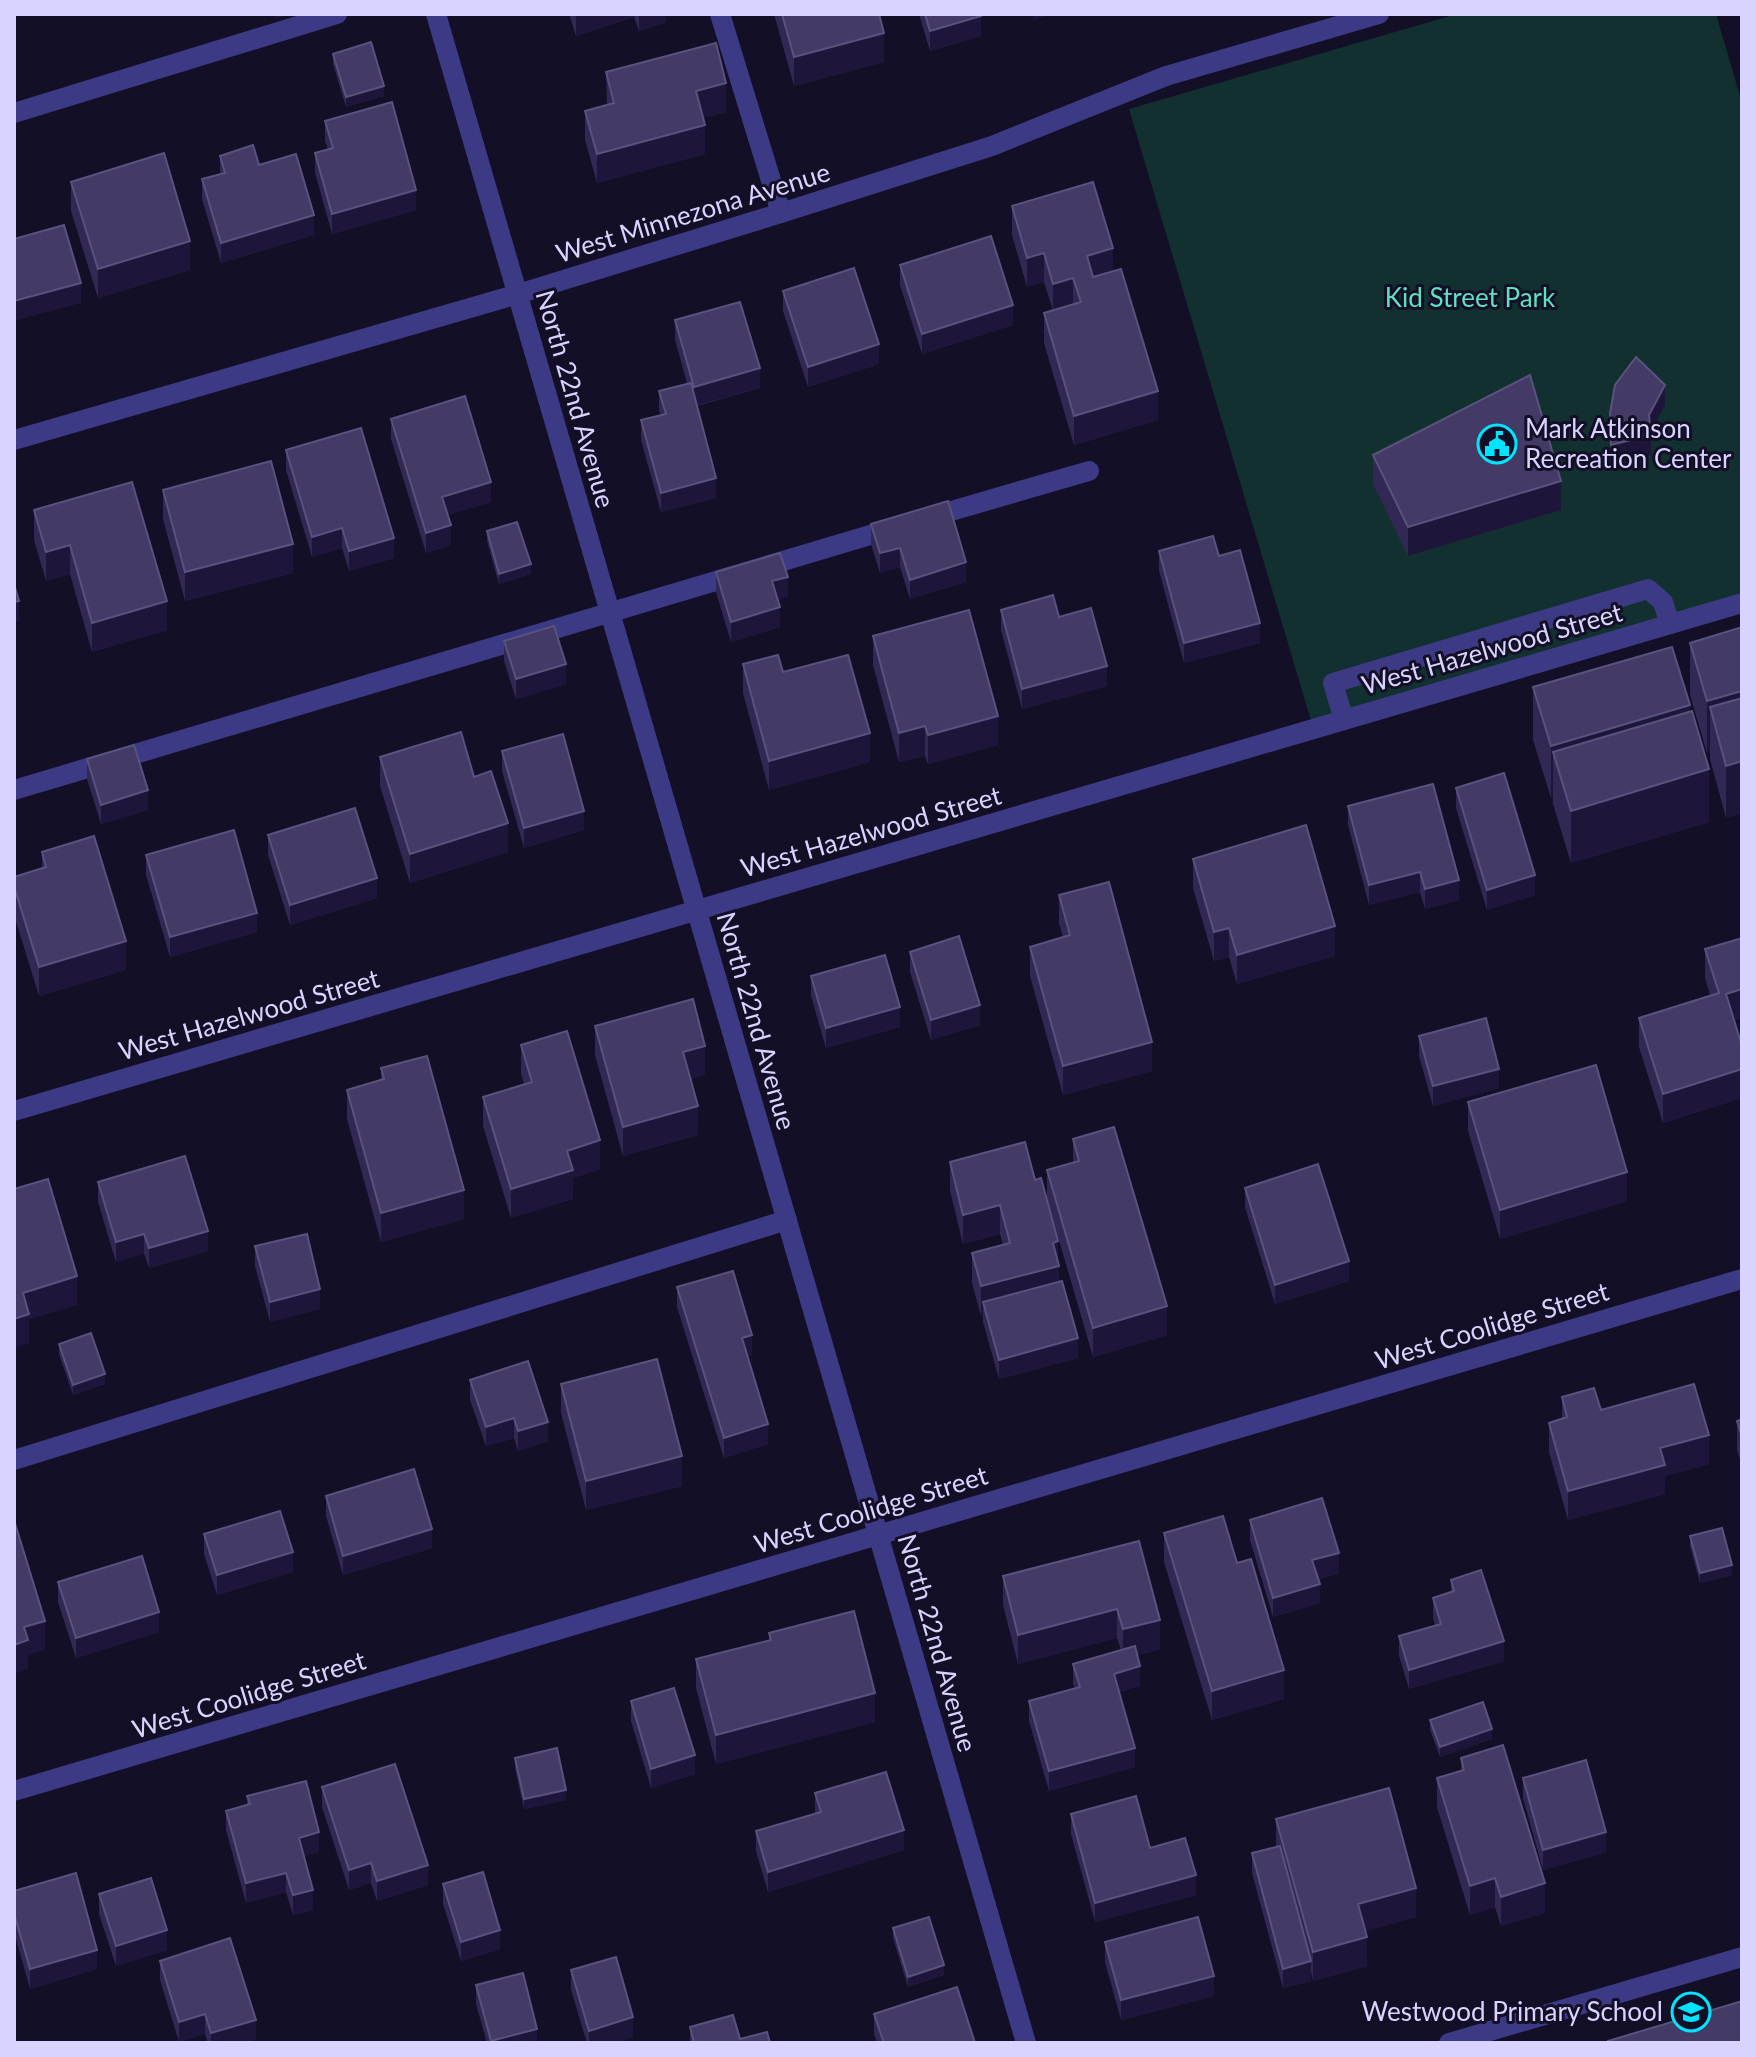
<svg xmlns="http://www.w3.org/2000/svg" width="1756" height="2057" font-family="Lato,sans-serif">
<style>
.green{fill:#12302f}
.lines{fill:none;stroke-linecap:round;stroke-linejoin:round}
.service{stroke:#3d3a85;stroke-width:20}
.minor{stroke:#3d3a85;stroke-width:20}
.wall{fill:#312854}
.shaded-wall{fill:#1d163a}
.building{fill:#433a66;stroke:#5a527e;stroke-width:2}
.labels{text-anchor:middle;stroke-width:6;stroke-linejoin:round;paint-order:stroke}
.street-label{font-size:26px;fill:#d9d4ff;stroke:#130f26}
.park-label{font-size:26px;fill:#5fe0c0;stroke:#130f26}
.poi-label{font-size:26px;fill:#d9d4ff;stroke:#130f26;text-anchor:start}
</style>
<rect width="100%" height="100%" fill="#130f26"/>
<path class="green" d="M1457 14H1716L1742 103V593L1312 724 1129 109Z"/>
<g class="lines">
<path class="service" d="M720 14 781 213
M14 113 337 14
M927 518 1089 471
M1344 720 1333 683 1648 589 1663 602 1670 624
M14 790 897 527
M14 1460 787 1220"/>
<path class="minor" d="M436 14 1026 2043
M14 440 518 294 781 213 992 146 1166 76 1379 14
M14 1111 1742 603
M14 1791 1742 1279
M1449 2043 1742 1957"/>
</g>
<path class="wall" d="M569 14H666V22L639 31 634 17 576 36Z
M774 14H879L884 62 794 86Z
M919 14H981V36L930 51Z
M333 54 384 96 346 107 333 64Z
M606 72 726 112 703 118 705 154 597 183 585 140V111L607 105Z
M325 121 416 210 332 234 315 173V153L328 150 325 141Z
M220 156 259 165 314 235 221 263 202 199V179L220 174Z
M71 182 190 270 98 298 71 211Z
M1012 206 1113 271 1158 420 1074 445 1044 343V313L1053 311 1044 282 1027 287 1012 235Z
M900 265 1013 325 922 354 900 285Z
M783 291 879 364 808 387 783 311Z
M675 320 760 388 697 406 716 498 661 512 641 440V420L661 415 659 411V391L687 383 675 340Z
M391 419 491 502 447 515 451 545 426 553 391 439Z
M286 450 394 558 349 571 342 548 312 557 286 470Z
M1373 455 1561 510 1408 556 1373 484Z
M163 490 293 573 185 601 163 519Z
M34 510 167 630 92 652 70 574 46 581 34 540Z
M871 524 966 582 910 599 900 567 880 573 871 544Z
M487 531 531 574 499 584 487 541Z
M1159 551 1260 643 1184 663 1159 571Z
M716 572 788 597 778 599 780 627 731 642 716 592Z
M1001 610 1059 617 1107 686 1022 709 1001 630Z
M1742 627 1726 818 1710 759V753H1707L1690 695V643Z
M873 636 998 745 928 764 925 756 899 762 873 665Z
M504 641 566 684 516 699 504 661Z
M743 664 783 672 870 762 769 790 743 693Z
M1533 687 1690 711 1709 822 1571 863 1553 804V798H1551L1533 740Z
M502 751 584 830 524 848 502 771Z
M380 757 474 777 508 852 410 883 380 786Z
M87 759 148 810 101 824 87 779Z
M1456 788 1535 895 1487 910 1456 808Z
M1348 806 1459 900 1425 909 1420 892 1369 905 1348 825Z
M268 835 377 898 290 925 268 855Z
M42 852 126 970 39 996 14 915V877L42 868Z
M146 855 257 932 170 957 146 875Z
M1193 859 1335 956 1237 984 1229 957 1214 961 1193 888Z
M1059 895 1152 1071 1063 1095 1030 976V947L1063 937 1059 924Z
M1705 949 1734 1021 1742 1046V1098L1663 1123 1639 1047V1018L1710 995 1705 978Z
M910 952 980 1025 931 1040 910 972Z
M811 976 900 1027 826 1048 811 996Z
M595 1026 705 1075 690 1079 698 1135 623 1156 595 1055Z
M1419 1036 1499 1088 1433 1106 1419 1056Z
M521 1045 600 1169 573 1178V1199L511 1218 483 1126V1097L524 1084 521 1074Z
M381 1068 464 1219 381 1242 347 1119V1090L381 1080Z
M1468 1102 1627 1201 1500 1239 1468 1131Z
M1073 1139 1167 1335 1093 1357 1047 1199V1170L1073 1162Z
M1025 1142 1058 1260 1059 1281 1078 1358 999 1379 983 1322V1315L981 1316 972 1283V1253L1003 1245 1000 1234 963 1244 950 1191V1162Z
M98 1182 208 1251 149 1268 144 1253 116 1262 98 1202Z
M1245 1188 1349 1281 1275 1304 1245 1207Z
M255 1246 320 1309 270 1322 255 1266Z
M677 1287 752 1355 747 1356 768 1444 724 1458 677 1307Z
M59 1344 105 1384 73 1395 59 1354Z
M470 1380 548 1441 518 1451 514 1438 486 1446 470 1400Z
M561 1384 682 1486 586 1510 561 1413Z
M1562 1397 1601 1410 1709 1464 1665 1476V1494L1568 1520 1549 1452V1423L1562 1419Z
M1742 1419V1466L1737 1450V1421Z
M326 1496 432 1548 343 1575 326 1516Z
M1250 1520 1339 1573 1318 1579 1320 1603 1273 1617 1250 1540Z
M1164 1533 1237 1563 1284 1699 1212 1720 1164 1562Z
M204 1534 293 1572 217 1595 204 1554Z
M1690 1536 1732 1575 1700 1583 1690 1546Z
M1139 1541 1160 1649 1137 1655 1140 1686 1119 1692 1135 1767 1049 1791 1029 1721V1701L1075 1688 1073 1684V1664L1121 1650 1117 1638 1018 1664 1003 1605V1576Z
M1451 1580 1504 1661 1409 1689 1399 1656V1636L1435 1625 1433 1618V1598L1451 1592Z
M58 1582 159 1632 76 1658 58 1602Z
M769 1633 875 1722 716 1764 696 1688V1659L769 1640Z
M631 1701 695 1774 651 1788 631 1721Z
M1430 1720 1492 1739 1440 1757 1430 1730Z
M515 1758 566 1800 524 1809 515 1768Z
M1461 1758 1545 1913 1501 1926 1495 1907 1470 1915 1437 1807V1778L1461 1771Z
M1523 1778 1606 1852 1543 1870 1523 1798Z
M322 1787 428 1885 377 1901 371 1883 349 1890 322 1807Z
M815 1793 904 1850 768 1892 756 1851V1831L815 1813Z
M247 1796 319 1852 304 1856 313 1910 293 1915 286 1892 246 1903 226 1830V1811L247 1805Z
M1071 1814 1150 1848 1196 1895 1095 1922 1071 1834Z
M1276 1819 1416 1917 1365 1931 1367 1966 1313 1981 1311 1972V1981L1283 1988 1252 1873V1853L1276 1847Z
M443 1884 500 1949 461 1961 443 1904Z
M14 1891 97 1969 30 1989 14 1932Z
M99 1894 167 1950 116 1966 99 1914Z
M893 1928 944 1975 908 1987 893 1938Z
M1105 1942 1214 1996 1121 2020 1105 1962Z
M160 1961 256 2039 244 2043H208L205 2034 179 2042 160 1980Z
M571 1970 633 2037 614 2043H587L571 1990Z
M476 1985 537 2043H487L476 2004Z
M874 2014 975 2043H877L874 2034Z
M690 2027 740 2039 770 2043H690Z"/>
<path class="shaded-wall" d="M275 14H290L275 19Z
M583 14H634V17L576 36V16Z
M639 14H666V22L639 31Z
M1033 14H1052L1033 20Z
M981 16V36L930 51V31Z
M884 33V62L794 86V57Z
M726 83V112L696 120V91Z
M384 86V96L346 107V97Z
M705 125V154L597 183V154Z
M416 190V210L332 234V214Z
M314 215V235L221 263V243Z
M190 241V270L98 298V269Z
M1113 248V277L1087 285V256Z
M1044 253V282L1027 287V258Z
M1073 278V307L1053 313V284Z
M81 283V303L14 321V301Z
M1013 305V325L922 354V334Z
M879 344V364L808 387V367Z
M760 368V388L694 406V387Z
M1665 385V405L1649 435V415Z
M1158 391V420L1074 445V416Z
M1651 435V455L1611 465V445Z
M716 478V498L661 512V493Z
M1561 481V510L1408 556V527Z
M491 482V502L442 517V497Z
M451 525V545L426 553V533Z
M342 528V548L312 557V537Z
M394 538V558L349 571V551Z
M293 544V573L185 601V572Z
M70 545V574L46 581V552Z
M900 548V567L880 573V553Z
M966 562V582L910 599V580Z
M531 564V574L499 584V574Z
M788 577V597L772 601V581Z
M19 601V621L14 622V602Z
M167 601V630L92 652V623Z
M780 607V627L731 642V622Z
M1260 623V643L1184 663V643Z
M566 664V684L516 699V679Z
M1107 666V686L1022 709V689Z
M1742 691V743L1710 707V753H1707V701Z
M1690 705V757L1553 752V798H1551V746Z
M998 716V745L928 764V735Z
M925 726V756L899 762V733Z
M870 733V762L769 790V761Z
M1742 761V814L1726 818V766Z
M1709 769V822L1571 863V811Z
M148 790V810L101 824V805Z
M584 811V830L524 848V828Z
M508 823V852L410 883V854Z
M1420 872V892L1369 905V885Z
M1535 875V895L1487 910V890Z
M377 878V898L290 925V905Z
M1459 880V900L1425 909V889Z
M257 913V932L170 957V937Z
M1335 926V956L1237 984V955Z
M1229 928V957L1214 961V932Z
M126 941V970L39 996V967Z
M1742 989V1018L1726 1024V994Z
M980 1005V1025L931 1040V1020Z
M900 1007V1027L826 1048V1028Z
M1152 1042V1071L1063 1095V1066Z
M705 1046V1075L683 1081V1052Z
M1499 1069V1088L1433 1106V1086Z
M1742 1069V1098L1663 1123V1094Z
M698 1106V1135L623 1156V1127Z
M600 1140V1169L573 1178V1199L511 1218V1189L567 1151Z
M1627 1172V1201L1500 1239V1210Z
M464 1190V1219L381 1242V1213Z
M1000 1205V1234L963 1244V1215Z
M208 1231V1251L149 1268V1248Z
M144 1234V1253L116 1262V1242Z
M1058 1241 1059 1295 983 1302V1315L981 1316V1286L1053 1243Z
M1349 1261V1281L1275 1304V1285Z
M77 1276V1305L29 1320V1343L14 1348V1319L23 1293Z
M320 1289V1309L270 1322V1302Z
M1167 1306V1335L1093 1357V1328Z
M752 1335V1355L742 1358V1338Z
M1078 1338V1358L999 1379V1360Z
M105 1374V1384L73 1395V1385Z
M514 1418V1438L486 1446V1427Z
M548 1422V1441L518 1451V1431Z
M768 1424V1444L724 1458V1438Z
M1709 1435V1464L1665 1476V1494L1568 1520V1491L1660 1448Z
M682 1456V1486L586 1510V1481Z
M432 1529V1548L343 1575V1556Z
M293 1552V1572L217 1595V1575Z
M1339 1553V1573L1312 1580V1560Z
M1732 1565V1575L1700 1583V1573Z
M1320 1584V1603L1273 1617V1598Z
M1117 1609V1638L1018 1664V1635Z
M159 1612V1632L76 1658V1638Z
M1160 1620V1649L1123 1658V1629Z
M45 1621V1650L28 1655V1669L14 1674V1645L24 1627Z
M1504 1641V1661L1409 1689V1670Z
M1140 1666V1686L1114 1693V1674Z
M1284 1670V1699L1212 1720V1691Z
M875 1693V1722L716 1764V1735Z
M1492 1729V1739L1440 1757V1747Z
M1135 1748V1767L1049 1791V1771Z
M695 1755V1774L651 1788V1769Z
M566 1790V1800L524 1809V1799Z
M904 1830V1850L768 1892V1872Z
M319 1832V1852L299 1858V1838Z
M1606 1832V1852L1543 1870V1850Z
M371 1863V1883L349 1890V1870Z
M428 1865V1885L377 1901V1881Z
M286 1873V1892L246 1903V1883Z
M1196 1875V1895L1095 1922V1903Z
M1495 1878V1907L1470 1915V1886Z
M1545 1883V1913L1501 1926V1897Z
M1416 1888V1917L1358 1933V1904Z
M313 1890V1910L293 1915V1895Z
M167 1930V1950L116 1966V1946Z
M500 1930V1949L461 1961V1942Z
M1367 1937V1966L1313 1981V1952Z
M97 1950V1969L30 1989V1969Z
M1311 1961V1981L1283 1988V1969Z
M944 1965V1975L908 1987V1977Z
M1214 1976V1996L1121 2020V2000Z
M205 2014V2034L179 2042V2022Z
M633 2017V2037L614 2043H589V2031Z
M256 2020V2039L244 2043H211V2033Z
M537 2029V2043H491V2041Z"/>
<path class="building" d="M782 14H879L884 33 794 57Z
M925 14H981V16L930 31Z
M371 42 384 86 346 97 333 54Z
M716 43 726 83 696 91 705 125 597 154 585 111 614 103 606 72Z
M392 102 416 190 332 214 315 153 333 148 325 121Z
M253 145 259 165 296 154 314 215 221 243 202 179 225 173 220 156Z
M164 153 190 241 98 269 71 182Z
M1093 182 1113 248 1087 256 1093 277 1121 269 1158 391 1074 416 1044 313 1081 302 1073 278 1053 284 1044 253 1027 258 1012 206Z
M64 225 81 283 14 301V239Z
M991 236 1013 305 922 334 900 265Z
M854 268 879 344 808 367 783 291Z
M740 302 760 368 694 387 675 320Z
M1636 357 1665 385 1649 415 1651 435 1611 445 1610 413 1615 385Z
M1530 375 1561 481 1408 527 1373 455Z
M691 383 716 478 661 493 641 420 666 414 659 391Z
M465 396 491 482 442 497 451 525 426 533 391 419Z
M361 428 394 538 349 551 342 528 312 537 286 450Z
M271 461 293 544 185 572 163 490Z
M132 482 167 601 92 623 70 545 46 552 34 510Z
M948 501 966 562 910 580 900 548 880 553 871 524Z
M517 522 531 564 499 574 487 531Z
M1213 536 1219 556 1240 550 1260 623 1184 643 1159 551Z
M780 553 788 577 772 581 780 607 731 622 716 572Z
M14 584 19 601 14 602Z
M1053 595 1059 617 1091 608 1107 666 1022 689 1001 610Z
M969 610 998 716 928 735 925 726 899 733 873 636Z
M554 626 566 664 516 679 504 641Z
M1742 627V691L1707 701 1690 643Z
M1672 647 1690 705 1551 746 1533 687Z
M778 655 783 672 848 655 870 733 769 761 743 664Z
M1742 698V761L1726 766 1710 707Z
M1692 711 1709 769 1571 811 1553 752Z
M461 732 474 777 491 771 508 823 410 854 380 757Z
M563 734 584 811 524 828 502 751Z
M134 745 148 790 101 805 87 759Z
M1504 773 1535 875 1487 890 1456 788Z
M1433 784 1459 880 1425 889 1420 872 1369 885 1348 806Z
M355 808 377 878 290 905 268 835Z
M1306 825 1335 926 1237 955 1229 928 1214 932 1193 859Z
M234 830 257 913 170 937 146 855Z
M94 836 126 941 39 967 14 886V877L46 867 42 852Z
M1109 882 1152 1042 1063 1066 1030 947 1070 935 1059 895Z
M959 936 980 1005 931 1020 910 952Z
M1742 938V989L1726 994 1742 1046V1069L1663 1094 1639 1018 1719 993 1705 949Z
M885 955 900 1007 826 1028 811 976Z
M693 999 705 1046 683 1052 698 1106 623 1127 595 1026Z
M1486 1018 1499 1069 1433 1086 1419 1036Z
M567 1031 600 1140 567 1151 573 1170 511 1189 483 1097 532 1082 521 1045Z
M427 1056 464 1190 381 1213 347 1090 384 1079 381 1068Z
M1596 1065 1627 1172 1500 1210 1468 1102Z
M1114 1127 1167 1306 1093 1328 1047 1170 1079 1161 1073 1139Z
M1025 1142 1035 1180 1041 1178 1058 1241 1053 1243 1059 1266 981 1286 972 1253 1010 1243 1000 1205 963 1215 950 1162Z
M185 1156 208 1231 149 1248 144 1234 116 1242 98 1182Z
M1318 1164 1349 1261 1275 1285 1245 1188Z
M48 1179 77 1276 23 1293 29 1314 14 1319V1189Z
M307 1234 320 1289 270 1302 255 1246Z
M733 1271 752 1335 742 1338 768 1424 724 1438 677 1287Z
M1062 1281 1078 1338 999 1360 983 1302Z
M91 1333 105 1374 73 1385 59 1344Z
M657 1359 682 1456 586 1481 561 1384Z
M528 1361 548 1422 518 1431 514 1418 486 1427 470 1380Z
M1694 1384 1709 1435 1660 1448 1665 1465 1568 1491 1549 1423 1567 1417 1562 1397 1594 1388 1601 1410Z
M1742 1419V1437L1737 1421Z
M414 1469 432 1529 343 1556 326 1496Z
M1322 1498 1339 1553 1312 1560 1320 1584 1273 1598 1250 1520Z
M280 1511 293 1552 217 1575 204 1534Z
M1223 1516 1237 1563 1251 1559 1284 1670 1212 1691 1164 1533Z
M14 1520 45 1621 24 1627 28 1640 14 1645Z
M1722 1528 1732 1565 1700 1573 1690 1536Z
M1139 1541 1160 1620 1123 1629 1117 1609 1018 1635 1003 1576Z
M142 1556 159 1612 76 1638 58 1582Z
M1481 1570 1504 1641 1409 1670 1399 1636 1441 1624 1433 1598 1454 1591 1451 1580Z
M854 1611 875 1693 716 1735 696 1659 771 1640 769 1633Z
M1135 1646 1140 1666 1114 1674 1135 1748 1049 1771 1029 1701 1080 1687 1073 1664Z
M674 1688 695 1755 651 1769 631 1701Z
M1483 1702 1492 1729 1440 1747 1430 1720Z
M1503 1745 1545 1883 1501 1897 1495 1878 1470 1886 1437 1778 1464 1770 1461 1758Z
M557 1748 566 1790 524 1799 515 1758Z
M1586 1760 1606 1832 1543 1850 1523 1778Z
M395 1764 428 1865 377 1881 371 1863 349 1870 322 1787Z
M886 1772 904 1830 768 1872 756 1831 821 1812 815 1793Z
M306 1781 319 1832 299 1838 313 1890 293 1895 286 1873 246 1883 226 1811 250 1804 247 1796Z
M1389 1788 1416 1888 1358 1904 1367 1937 1313 1952 1276 1819Z
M1136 1796 1150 1848 1185 1838 1196 1875 1095 1903 1071 1814Z
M1280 1846 1311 1961 1283 1969 1252 1853Z
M483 1872 500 1930 461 1942 443 1884Z
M76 1873 97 1950 30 1969 14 1913V1891Z
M151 1878 167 1930 116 1946 99 1894Z
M929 1917 944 1965 908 1977 893 1928Z
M1198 1917 1214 1976 1121 2000 1105 1942Z
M230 1938 256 2020 211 2033 205 2014 179 2022 160 1961Z
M616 1957 633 2017 589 2031 571 1970Z
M523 1973 537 2029 491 2041 476 1985Z
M957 1987 975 2043H884L874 2014Z
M1742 2001V2043H1608V2041Z
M733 2015 740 2039 767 2032 770 2043H694L690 2027Z"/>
<defs>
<symbol id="civic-ring" viewBox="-11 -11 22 22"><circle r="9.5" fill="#130f26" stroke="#00e5ff" stroke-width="1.5"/><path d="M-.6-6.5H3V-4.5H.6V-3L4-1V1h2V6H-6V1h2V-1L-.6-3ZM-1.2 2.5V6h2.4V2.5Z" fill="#00e5ff"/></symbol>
<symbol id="school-ring" viewBox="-11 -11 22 22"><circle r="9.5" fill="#130f26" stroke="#00e5ff" stroke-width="1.5"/><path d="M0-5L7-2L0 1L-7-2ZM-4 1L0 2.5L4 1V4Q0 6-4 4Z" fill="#00e5ff"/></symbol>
</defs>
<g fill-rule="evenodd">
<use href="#civic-ring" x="1475" y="422" width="44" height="44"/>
<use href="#school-ring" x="1669" y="1990" width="44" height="44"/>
</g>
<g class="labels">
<g class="street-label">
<text transform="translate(693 213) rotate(-17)" y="9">West Minnezona Avenue</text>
<text transform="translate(575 399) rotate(74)" y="9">North 22nd Avenue</text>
<text transform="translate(1492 649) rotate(-16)" y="9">West Hazelwood Street</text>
<text transform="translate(871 832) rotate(-16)" y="9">West Hazelwood Street</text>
<text transform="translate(249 1015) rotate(-16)" y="9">West Hazelwood Street</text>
<text transform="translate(756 1021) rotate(74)" y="9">North 22nd Avenue</text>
<text transform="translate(1492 1326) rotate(-17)" y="9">West Coolidge Street</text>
<text transform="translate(871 1510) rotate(-17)" y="9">West Coolidge Street</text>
<text transform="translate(937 1643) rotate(74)" y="9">North 22nd Avenue</text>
<text transform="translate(249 1695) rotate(-17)" y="9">West Coolidge Street</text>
</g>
<g class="park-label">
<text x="1470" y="307">Kid Street Park</text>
</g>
<g class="poi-label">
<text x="1525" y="438">Mark Atkinson<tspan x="1525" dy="30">Recreation Center</tspan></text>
<text x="1663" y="2021" text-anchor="end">Westwood Primary School</text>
</g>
</g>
<rect width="1756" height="2057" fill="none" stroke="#d9d4ff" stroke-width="32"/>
</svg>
